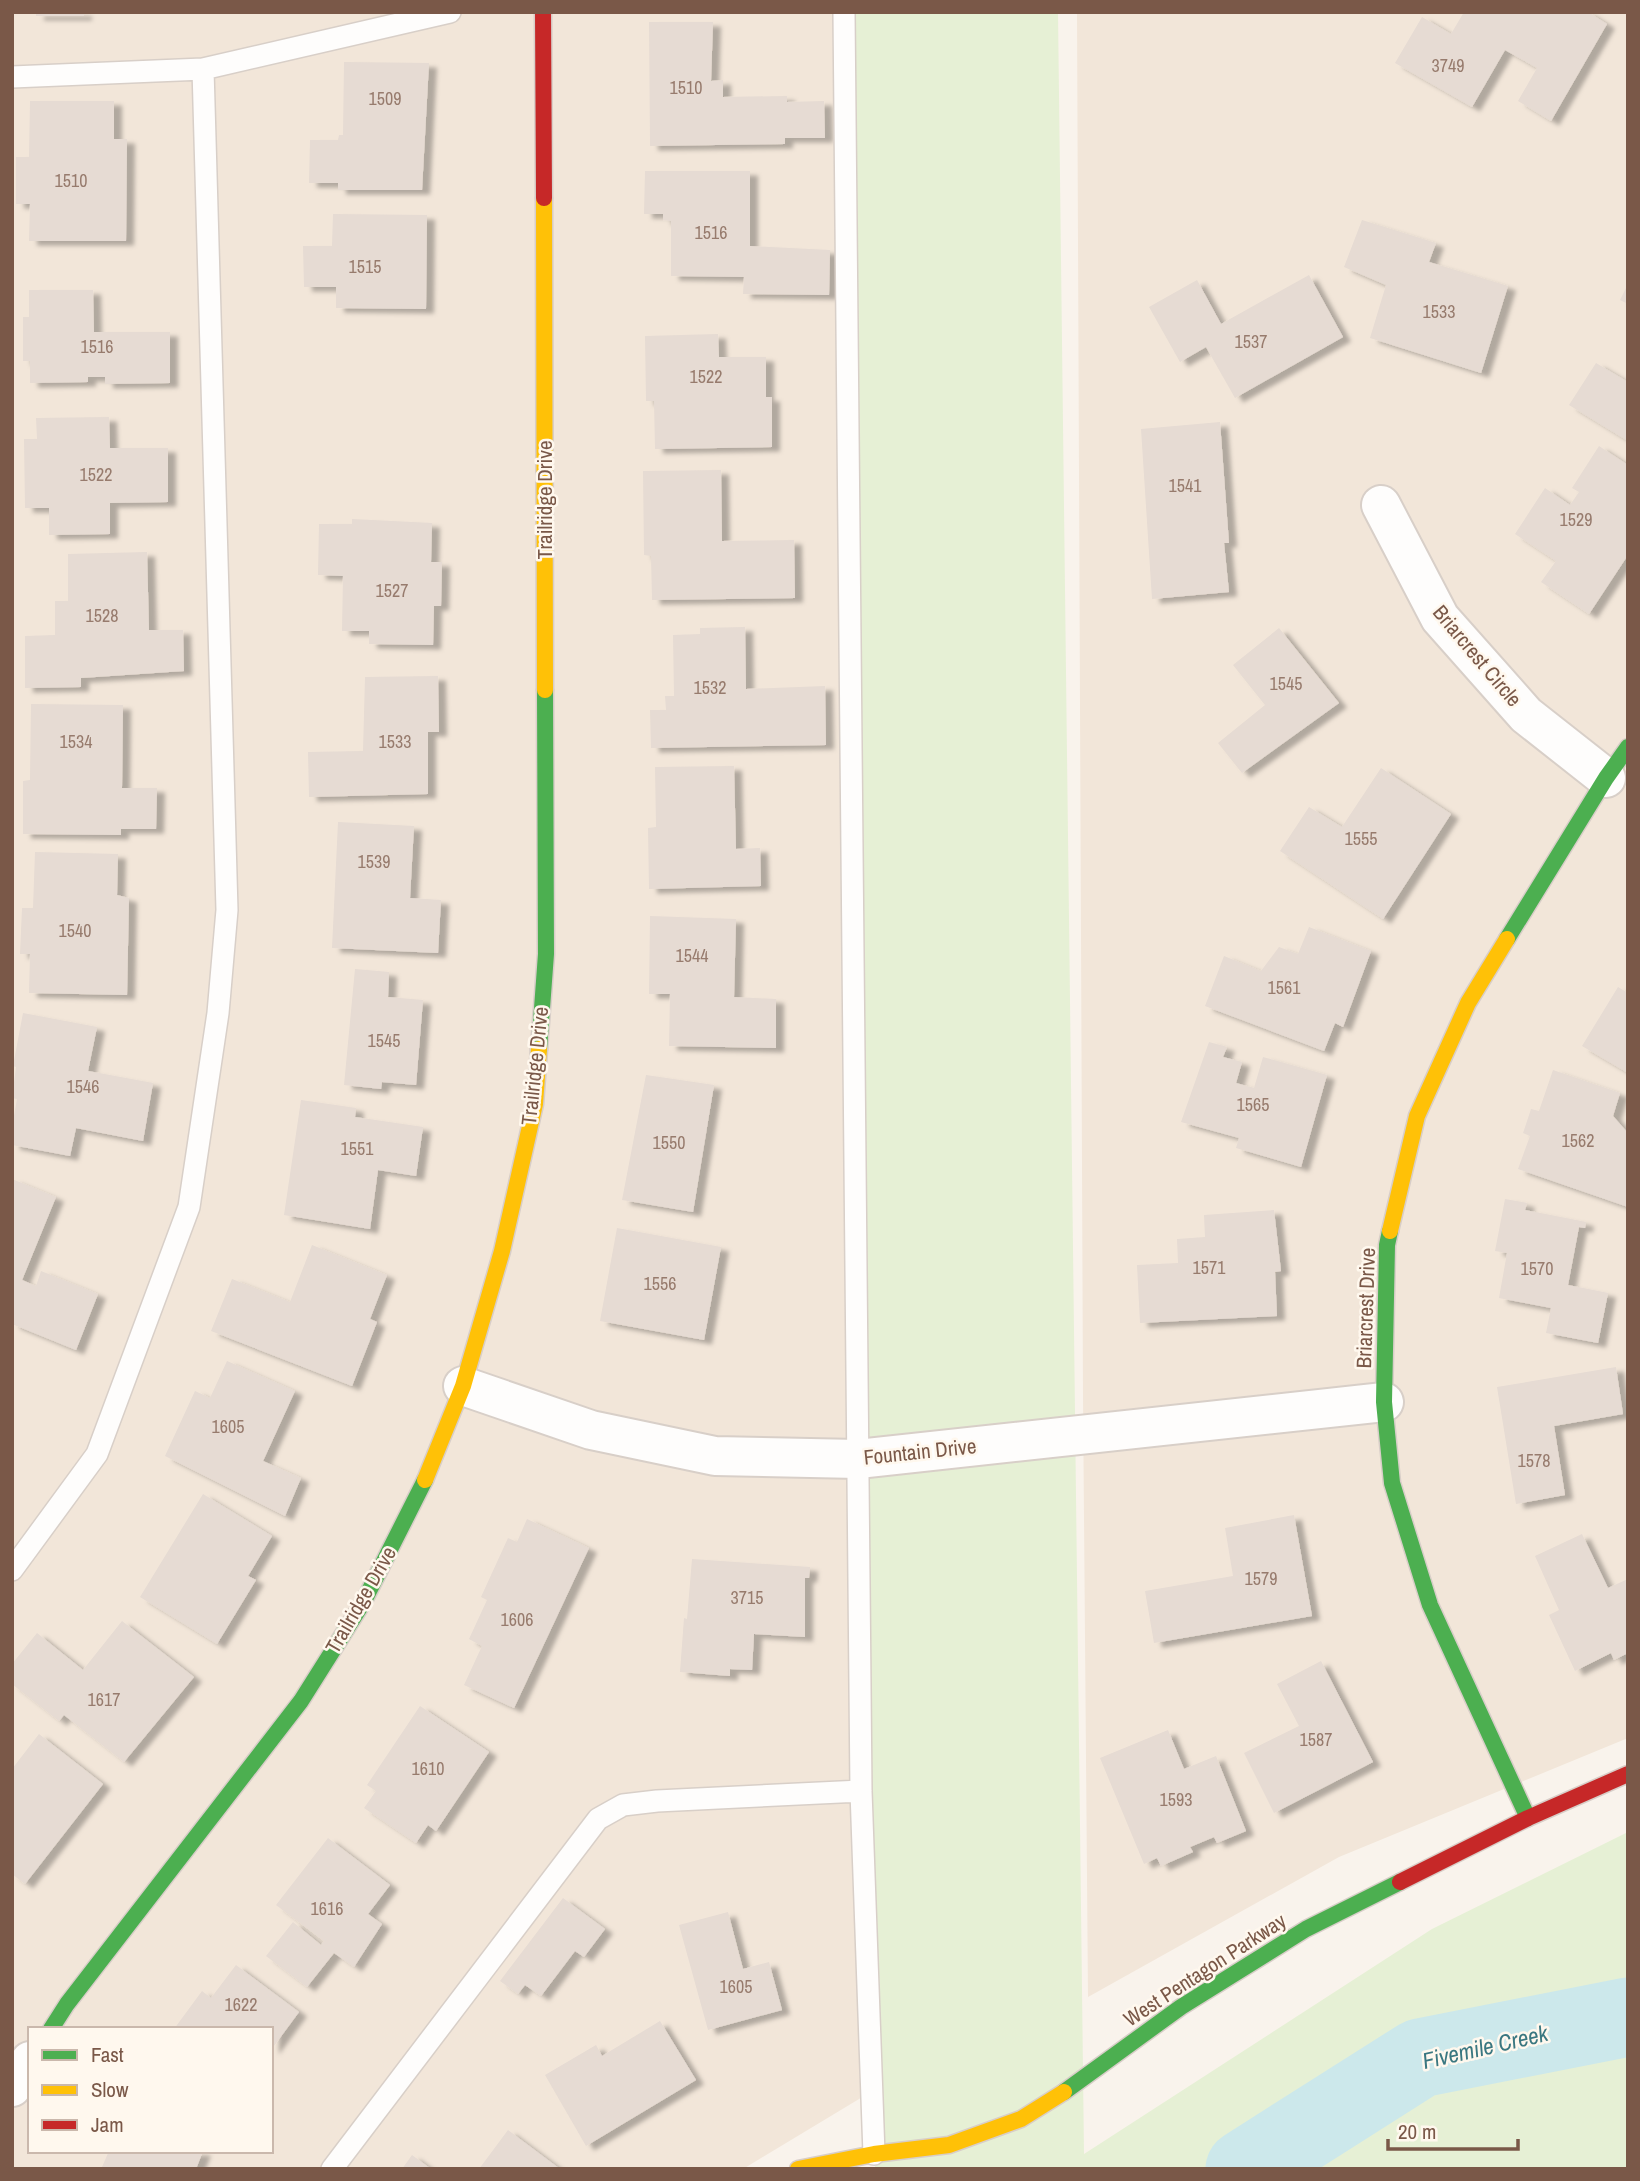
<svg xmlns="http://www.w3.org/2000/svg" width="1640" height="2181" font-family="'Archivo Narrow',sans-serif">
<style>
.residential{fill:#f2e6d9;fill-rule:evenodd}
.green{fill:#e6f0d5}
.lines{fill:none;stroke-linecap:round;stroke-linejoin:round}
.river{stroke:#cce8eb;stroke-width:79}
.building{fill:#e6dbd3;filter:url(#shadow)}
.lane-casing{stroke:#d8cfc8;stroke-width:24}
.street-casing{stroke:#d8cfc8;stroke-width:42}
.fast-casing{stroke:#d8cec8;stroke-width:19}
.slow-casing{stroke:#d8cec8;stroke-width:19}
.jam-casing{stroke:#d8cec8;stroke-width:19}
.lane{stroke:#fefdfc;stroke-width:21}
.street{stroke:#fefdfc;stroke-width:38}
.fast{stroke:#4caf50;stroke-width:16}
.slow{stroke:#ffc107;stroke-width:16}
.jam{stroke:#c62828;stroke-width:16}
.labels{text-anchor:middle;stroke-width:5;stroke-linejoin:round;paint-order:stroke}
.number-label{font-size:18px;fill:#977b6d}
.street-label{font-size:21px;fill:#7a5848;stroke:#fff8ee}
.water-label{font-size:23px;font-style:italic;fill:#3a7780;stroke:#fff8ee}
</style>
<defs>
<filter id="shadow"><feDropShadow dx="8" dy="4.5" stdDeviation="2" flood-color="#0004"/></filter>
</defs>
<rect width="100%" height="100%" fill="#f9f3ec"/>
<path class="residential" d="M12 12H853L874 2090 743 2169H12ZM30 2029H271V2151H30Z
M1077 12H1628V1738L1339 1857 1088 1997 1083 1397Z"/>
<path class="green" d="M853 12H1058L1084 2154 1432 1929 1628 1832V2169H875Z"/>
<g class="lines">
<path class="river" d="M1245 2169 1420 2058 1628 2017"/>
</g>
<path class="building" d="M36 12H84V16H36Z
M1464 12H1588L1607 24 1551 121 1518 101 1537 68 1505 50 1472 107 1395 63 1422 17 1451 34Z
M649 22H713L711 81 723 80V97L787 96V102L824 101 825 138H785V144L650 146Z
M344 62 429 63 422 190H338V183H309L310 140H338L339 135H343Z
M30 101H114V139H127L126 241H29L30 204H16V157H29Z
M645 171H750V246L830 250 829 295 743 294 744 277 671 276V221L663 220V214H644Z
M333 214 427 215 426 309 336 308V287H304L303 246H332Z
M1362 220 1436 243 1429 262 1508 286 1481 373 1370 338 1386 285 1344 267Z
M1309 275 1343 337 1235 398 1206 347 1180 362 1149 307 1197 280 1221 324Z
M1628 284V304L1620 300Z
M29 290H93L94 332H170V383L105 384V377H88V382L30 383V361H23V317H29Z
M718 334 719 357H766V397H772V447L655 449 654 401H646L645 336Z
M1596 363 1628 382V441L1569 405Z
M109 417 110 448H168V502L110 503V534L49 535V508H25L24 439H37L36 418Z
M1220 422 1229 543H1224L1229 592 1152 599 1141 429Z
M1599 446 1628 465V555L1589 614 1541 582 1556 561 1515 534 1545 488 1570 505 1579 492 1572 488Z
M721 470 722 541 794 540 795 598 652 600 651 556 644 555 643 471Z
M352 519 432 523 431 562H442L441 606H434L433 645 369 644V631H342L343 576 318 575 319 524H352Z
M147 552 149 630H183L184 671 81 678V687L25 688V636L55 635V601H68V554Z
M745 627 746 689 825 686 826 745 651 748 650 710H666L665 696H674L673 635 700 634V628Z
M1279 628 1339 703 1242 773 1218 743 1265 705 1233 665Z
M438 676 439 732H428V794L309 797 308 752 363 751 365 677Z
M31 704 123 705 122 788H157L156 829H121V835L23 834V781L30 780Z
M734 766 736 849 760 848 761 886 649 889 648 828 656 827 655 767Z
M1381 768 1451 814 1383 919 1280 851 1309 807 1342 827Z
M338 822 414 826 410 898 441 900 438 953 332 948Z
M35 852 118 854 117 895 129 898 127 995 29 993 30 954H20L22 908H33Z
M650 916 736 919 734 997 776 999V1048L669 1046 670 994H649Z
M1309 927 1371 951 1343 1027 1335 1023 1324 1051 1205 1006 1224 956 1261 971 1279 947 1298 954Z
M355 969 389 972 388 997 423 1000 416 1085 382 1082 381 1089 344 1085Z
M1618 987 1628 993V1073L1582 1046Z
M23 1013 97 1027 88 1071 153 1083 143 1141 76 1128 70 1156 12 1145V1127L17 1099 12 1098 16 1067 13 1066Z
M1209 1042 1227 1047 1223 1057 1242 1062 1236 1083 1254 1088 1263 1057 1327 1075 1301 1167 1236 1148 1239 1138 1181 1122Z
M1553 1070 1620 1093 1613 1116 1627 1132 1628 1207 1518 1169 1530 1136 1523 1133 1531 1109 1539 1111Z
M646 1075 714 1085 693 1212 622 1200Z
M301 1100 356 1108 355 1117 423 1127 416 1176 378 1170 370 1229 284 1215Z
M12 1179 56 1197 22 1280 36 1286 41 1271 98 1294 76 1350 12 1324Z
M1505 1199 1527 1203 1525 1210 1586 1222 1585 1228 1579 1227 1568 1285 1608 1293 1598 1343 1546 1333 1551 1308 1499 1298 1507 1253 1495 1251Z
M1274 1210 1281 1271 1275 1272 1277 1316 1140 1323 1137 1265 1178 1263 1177 1239 1205 1237 1204 1215Z
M617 1228 721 1247 704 1340 600 1321Z
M312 1245 387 1275 370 1319 377 1322 352 1386 211 1331 232 1279 290 1302Z
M227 1361 295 1391 263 1461 301 1478 285 1516 165 1456 195 1391 210 1398Z
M1616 1367 1623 1414 1554 1426 1565 1495 1516 1504 1497 1387Z
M203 1494 272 1536 248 1576 256 1580 217 1644 140 1597Z
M1294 1515 1312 1616 1154 1643 1145 1591 1233 1576 1225 1528Z
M527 1519 589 1548 514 1708 464 1685 482 1646 469 1639 487 1600 481 1597 508 1538 517 1542Z
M1582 1534 1608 1588 1628 1579V1653L1614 1660 1611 1653 1575 1671 1549 1615 1559 1610 1535 1556Z
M692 1559 810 1567 809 1578H805V1637L754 1634 752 1670 730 1669V1676L680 1672 684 1618 687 1619Z
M122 1621 194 1677 124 1762 64 1715 59 1721 12 1684V1664L37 1633 83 1670Z
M1321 1661 1373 1762 1274 1813 1244 1753 1299 1726 1277 1684Z
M420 1706 489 1752 436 1831 428 1825 416 1843 364 1808 376 1791 367 1785Z
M1168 1730 1184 1769 1216 1756 1246 1831 1217 1843 1214 1837 1190 1847 1193 1852 1161 1866 1157 1858 1144 1864 1100 1758Z
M39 1734 103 1784 25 1884 12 1874V1769Z
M328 1838 390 1885 368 1914 382 1924 354 1967 334 1953 307 1987 266 1956 293 1922 321 1945 324 1941 276 1905Z
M563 1898 605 1929 584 1957 575 1951 541 1996 525 1985 518 1994 500 1981Z
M728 1912 743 1969 769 1962 782 2010 708 2030 679 1925Z
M236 1965 299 2012 271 2050V2029H174L202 1991 211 1998Z
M660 2021 696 2080 586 2146 545 2075 596 2045 602 2056Z
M508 2130 560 2169H479Z
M109 2151H203L196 2169H106L102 2167Z
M412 2155 431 2169H402Z"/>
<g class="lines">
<defs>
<path id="lane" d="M844 12 861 1791 874 2154
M203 69 450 12
M12 77 203 69 227 910 218 1013 189 1207 97 1454 12 1570
M332 2169 598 1819 623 1805 657 1801 861 1791"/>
<path id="street" d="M1381 505 1440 618 1526 715 1606 778
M463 1386 591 1430 715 1456 858 1459 1384 1402
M12 2087 30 2061"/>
<path id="fast" d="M1507 939 1606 778 1628 747
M539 1049 546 954 545 690
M1390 1231 1387 1245 1384 1402 1392 1483 1430 1605 1528 1818
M51 2029 67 2004 301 1701 364 1601 425 1480
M1064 2092 1181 2007 1306 1929 1400 1882"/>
<path id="slow" d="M544 198 545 690
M1390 1231 1417 1116 1468 1003 1507 939
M425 1480 463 1386 502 1251 535 1104 539 1049
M798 2169 874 2154 949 2145 1021 2119 1064 2092"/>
<path id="jam" d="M543 12 544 198
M1400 1882 1528 1818 1628 1774"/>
</defs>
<use href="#lane" class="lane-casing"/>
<use href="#street" class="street-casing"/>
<use href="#fast" class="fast-casing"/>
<use href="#slow" class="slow-casing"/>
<use href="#jam" class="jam-casing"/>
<use href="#lane" class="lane"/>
<use href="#street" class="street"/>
<use href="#fast" class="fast"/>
<use href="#slow" class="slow"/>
<use href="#jam" class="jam"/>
</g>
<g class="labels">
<g class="number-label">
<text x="1448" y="72">3749</text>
<text x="686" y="94">1510</text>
<text x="385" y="105">1509</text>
<text x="71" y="187">1510</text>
<text x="711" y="239">1516</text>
<text x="365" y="273">1515</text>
<text x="1439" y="318">1533</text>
<text x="1251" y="348">1537</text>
<text x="97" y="353">1516</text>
<text x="706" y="383">1522</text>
<text x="96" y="481">1522</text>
<text x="1185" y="492">1541</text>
<text x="1576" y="526">1529</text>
<text x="392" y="597">1527</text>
<text x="102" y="622">1528</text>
<text x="1286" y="690">1545</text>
<text x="710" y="694">1532</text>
<text x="76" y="748">1534</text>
<text x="395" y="748">1533</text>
<text x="1361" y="845">1555</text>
<text x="374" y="868">1539</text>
<text x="75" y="937">1540</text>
<text x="692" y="962">1544</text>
<text x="1284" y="994">1561</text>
<text x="384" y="1047">1545</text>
<text x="83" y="1093">1546</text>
<text x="1253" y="1111">1565</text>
<text x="1578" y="1147">1562</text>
<text x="669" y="1149">1550</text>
<text x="357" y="1155">1551</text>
<text x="1209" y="1274">1571</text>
<text x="1537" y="1275">1570</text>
<text x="660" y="1290">1556</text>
<text x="228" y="1433">1605</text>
<text x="1534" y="1467">1578</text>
<text x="1261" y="1585">1579</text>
<text x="747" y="1604">3715</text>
<text x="517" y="1626">1606</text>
<text x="104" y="1706">1617</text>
<text x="1316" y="1746">1587</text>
<text x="428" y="1775">1610</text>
<text x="1176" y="1806">1593</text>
<text x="327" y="1915">1616</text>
<text x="736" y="1993">1605</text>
<text x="241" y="2011">1622</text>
</g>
<g class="street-label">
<text transform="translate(545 500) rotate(-90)" y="7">Trailridge Drive</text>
<text transform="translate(1477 656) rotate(50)" y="7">Briarcrest Circle</text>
<text transform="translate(535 1066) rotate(-84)" y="7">Trailridge Drive</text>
<text transform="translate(1366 1308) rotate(-88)" y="7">Briarcrest Drive</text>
<text transform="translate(920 1452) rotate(-6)" y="7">Fountain Drive</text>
<text transform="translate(361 1600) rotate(-60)" y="7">Trailridge Drive</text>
<text transform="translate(1205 1970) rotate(-33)" y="7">West Pentagon Parkway</text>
</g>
<g class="water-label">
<text transform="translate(1485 2047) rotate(-13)" y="8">Fivemile Creek</text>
</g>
</g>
<rect width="1640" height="2181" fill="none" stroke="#7a5848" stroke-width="28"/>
<rect x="28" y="2027" width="245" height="126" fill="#fff8ee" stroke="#cab8ac" stroke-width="2"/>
<rect x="42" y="2050" width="35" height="10" fill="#4caf50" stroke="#cab8ac" stroke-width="2"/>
<text x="91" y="2062" font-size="21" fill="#7a5848">Fast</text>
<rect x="42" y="2085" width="35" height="10" fill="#ffc107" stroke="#cab8ac" stroke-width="2"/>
<text x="91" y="2097" font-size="21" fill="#7a5848">Slow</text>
<rect x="42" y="2120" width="35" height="10" fill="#c62828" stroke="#cab8ac" stroke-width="2"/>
<text x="91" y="2132" font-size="21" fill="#7a5848">Jam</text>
<path d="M1388 2139v10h130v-10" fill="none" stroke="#7a5848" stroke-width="3.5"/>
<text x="1398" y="2139" font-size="21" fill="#7a5848" stroke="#fff8ee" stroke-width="5" paint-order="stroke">20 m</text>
</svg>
